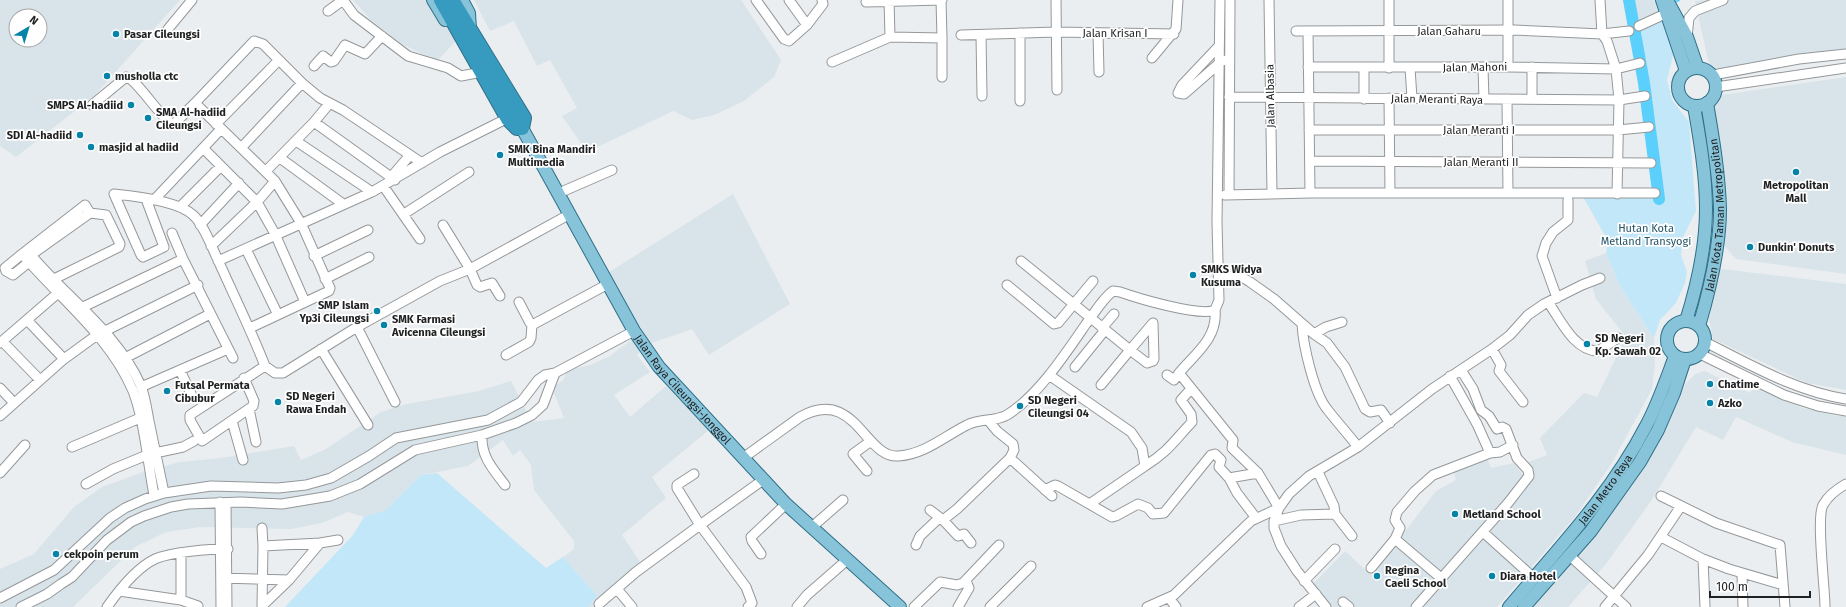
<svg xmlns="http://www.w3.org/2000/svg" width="1846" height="607" font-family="'Fira Sans',sans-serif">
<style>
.built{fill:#d8e4e9;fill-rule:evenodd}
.green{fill:#c1e7f8}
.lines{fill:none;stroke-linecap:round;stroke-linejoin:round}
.stream{stroke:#5cd0fc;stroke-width:2}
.river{stroke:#5cd0fc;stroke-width:12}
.minor-casing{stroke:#95989a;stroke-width:11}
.major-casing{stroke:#2f7088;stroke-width:14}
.highway-casing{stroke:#2f7088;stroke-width:16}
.minor{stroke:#fff;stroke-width:9}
.major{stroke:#87c3d9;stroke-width:12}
.highway{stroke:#379bbf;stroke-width:14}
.poi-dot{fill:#0684a8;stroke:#fff;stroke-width:1.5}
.labels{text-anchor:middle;stroke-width:3.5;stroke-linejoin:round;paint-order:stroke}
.street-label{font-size:11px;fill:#202122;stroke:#fff}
.poi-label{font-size:11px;font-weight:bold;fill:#202122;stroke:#fff;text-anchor:start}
.park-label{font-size:11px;fill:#245467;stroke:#fff}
</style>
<rect width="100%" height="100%" fill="#ebeef0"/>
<path class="built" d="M0 0H180L94 96 16 157 0 146ZM16 16H40V40H16Z
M353 0H432L456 41 437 61 402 44 371 20Z
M474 0H741L781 60 774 77 744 101 714 115 692 120 673 111 587 152 562 116 577 108 550 60 537 66 514 21 490 31Z
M1628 0H1654L1661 19 1635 29Z
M1705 0H1846V52L1819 54 1719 69 1709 64 1695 1Z
M1846 77V274L1736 259 1721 242 1722 165 1714 107 1722 95Z
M733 194 790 304 709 355 692 329 649 344 637 355 650 372 614 395 630 417 666 386 709 430 652 477 666 498 622 535 640 562 609 589 593 605 595 607H588L597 596 563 557 574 549V541L534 490 531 465 520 450 513 456 503 440 468 466 421 475 386 510 364 517 348 512 322 523 291 529 200 527 166 532 135 547 73 607H0V569L34 554 74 507 102 487 146 471 180 462 221 458 294 446 301 460 326 449 381 412 407 404 479 391 511 381 532 422 564 418 552 388 563 380 568 370 590 365 608 357 640 334 606 274Z
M1606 253 1621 288 1654 338 1655 363 1652 389 1612 463 1574 518 1497 607H1421L1535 476 1526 463 1547 455 1540 438 1584 393 1597 397 1626 337 1596 299 1585 261Z
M1722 269 1846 284V390L1807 383 1713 339 1709 319 1717 271Z
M1705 371 1750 393 1754 385 1803 408 1837 416 1846 415V455L1792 442 1736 417 1723 440 1696 427 1651 501 1606 564 1568 607H1533L1585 547 1652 454 1686 383 1695 374Z
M1485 453 1491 468 1514 463 1525 477 1442 573 1400 538 1436 491 1456 480 1452 464Z
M1395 544 1436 578 1411 607H1330L1313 584 1345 551 1370 574Z"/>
<path class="green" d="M1661 19 1673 55 1667 80 1672 100 1689 122 1696 211 1683 237 1681 255 1687 272 1685 283 1676 303 1660 320 1654 338 1621 288 1606 253 1608 241 1582 195 1664 196 1635 29Z
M437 473 546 568 563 557 597 596 588 607H285L353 535 364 517 386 510 421 475Z"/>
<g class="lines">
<path class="stream" d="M1673 3 1679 0"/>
<path class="river" d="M1629 0 1644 83 1659 199"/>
<defs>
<path id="minor" d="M343 0 354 15 408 56 448 68 461 76 482 72
M756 0 784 39 789 41 807 25 823 4 822 0
M789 0 807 25
M1056 0 1057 90
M1269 0 1272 193
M1389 0V68
M1600 0 1602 34 1607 41 1616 69 1619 100 1617 194
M866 2 942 0
M328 11 343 0
M1639 26 1665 14
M168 29 192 0
M1296 31 1514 30 1602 34 1629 31
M1308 31 1310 193H1655
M1020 33V101
M1098 34 1099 72
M961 35 1056 32 1174 34
M981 35 982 96
M890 37 942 38 941 0
M1687 37 1689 18 1695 11 1723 0
M942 38V77
M1218 47 1182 85 1178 93 1184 94 1223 60
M1152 58 1176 29 1178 0
M832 62 890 37 889 0
M314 66 323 56 331 62 334 61 345 45 365 54 382 36
M1308 67H1508L1616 69 1640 63
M1508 67V0
M1364 68V99
M1410 68 1412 98
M1483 68 1484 99
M1713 75 1799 59 1846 54
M1716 87 1846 68
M1229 97 1619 100 1645 96
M1389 98 1390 193
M1507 99 1508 193
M1532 99V67
M92 105 126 77C136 78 159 116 172 124L175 123 195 103
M314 122 395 180
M216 124 279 60
M1309 130H1618L1649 127
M296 141 372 192
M203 148 257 202 275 181
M241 148 302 83
M280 158 343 204
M1310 161 1651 163
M266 171 314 122 329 104
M392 176 410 155
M384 187 420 239
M559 193 612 170
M114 194C135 196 178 201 193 215 203 223 212 248 218 260 234 296 251 330 265 366
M114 194 141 255 143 257 164 247 146 199
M1225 195 1310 193
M1229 195 1230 0
M154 200 221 129
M180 207 221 166
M90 213 31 255C67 298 118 333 141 386 145 396 147 410 149 421 154 445 159 469 164 493
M404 214 469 172
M200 225 239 183
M443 225 470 269 477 285 480 287 492 283 500 296
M172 233 183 259
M211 246 257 202 275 234 305 302
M246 249 278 315
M22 254 5 268 6 271 13 275 29 262
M314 256 368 230
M218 261 372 192 440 152 512 116
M1021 261 1130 350 1153 323
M1219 276H1240L1250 282 1274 299 1314 334 1327 343 1345 367 1365 409 1370 412 1381 410 1390 423
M54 279 119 247 120 244 106 215 90 213 85 205 22 254C59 298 110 336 133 391 144 419 148 464 154 495
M325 279 369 257
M1007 285 1054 324 1058 323 1093 281
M1557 298 1542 256 1546 243 1553 232 1568 220V200
M519 302 530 323 534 324 608 284
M1548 302C1560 319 1574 351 1598 351L1618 338
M81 308 183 259 233 358
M1215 310C1218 338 1195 354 1179 373L1233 440 1232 448 1258 473 1279 508
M27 320 64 359
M1302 324C1303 345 1314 393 1327 409 1337 422 1348 434 1358 447
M357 327 395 402
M250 328 329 291 330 288 301 223 275 181 195 103 254 41 263 44 302 83 320 98 343 110 422 163
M1102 328 1114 314
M1314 334 1326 327 1342 322
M2 341 40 380
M1705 342C1751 365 1795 391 1846 399
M0 343 58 293
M321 349 368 425
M1492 349 1501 365 1499 371 1523 402
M1700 354 1784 395 1818 406 1846 411
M506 355 529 342 531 338 532 324
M125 358 210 314
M1075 367 1105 330
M180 370 192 396
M1049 375 1131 432 1142 448 1145 466 1091 503
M1167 375 1174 380 1179 373
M1450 376 1477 424 1490 453
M244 378 254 401 253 406 202 441 190 420V415L265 366 275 373H283L357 327 440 281 470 269 570 214
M1101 385 1130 350 1147 363 1153 361 1154 359 1153 323
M141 387 228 349
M0 388 14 403
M249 409 256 442
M0 416 64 359 97 335 198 285
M232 421 243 460
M482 435C481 457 493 469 505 485
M72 447 140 418
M155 453 183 447 194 441
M743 458 800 417C856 386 864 459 899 456 925 454 945 436 967 425 980 418 995 422 1007 415 1038 396 1066 353 1086 324 1094 314 1102 299 1113 291L1120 292C1137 298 1200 317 1215 310L1219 300 1217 222 1220 0
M1010 458 1052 496
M1145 466C1168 452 1174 441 1192 422L1191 414 1181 400 1191 389
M867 471 853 454 871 441
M1318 472 1334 506 1335 514 1352 536
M0 473 25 445
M1229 478 1258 473
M86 484 113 469 147 455
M1045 490 1055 485 1058 486 1112 517 1116 516 1138 504 1148 508 1153 514 1164 513 1211 455 1215 454 1221 460 1219 467 1229 478 1237 493 1256 518
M1661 496 1716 523 1780 545 1785 607
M220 502 221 607
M226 503 227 607
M930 510 943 520 957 509 1010 458 1014 450 1013 444 997 431 988 420
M1274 521 1301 515 1335 514
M812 527 843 500
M262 528 263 546 320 543
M1483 532 1534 578
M1661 537 1703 559 1729 569 1783 585
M1395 539 1441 578
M916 545 920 536 938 519 943 520 958 536 964 534 971 543
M263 546 262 606 289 580
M761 554 752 541 751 537 786 504
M1570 556 1626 607
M1703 559 1705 607
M1371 568 1395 539 1400 528 1395 520 1397 512 1415 491 1433 475 1490 453 1500 452 1513 445
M1742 574 1743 607
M221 578 289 580 320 543 338 540
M1304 581 1335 549
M617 589 632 607
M119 591 181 600V553
M0 598 54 570 110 518 125 508 145 499 164 493 211 486 278 488 306 485 331 478 369 456 396 438 488 420 521 402 538 380 545 375 555 373 634 331
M1169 598 1176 607
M181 600 198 606
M1343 602 1349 607
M599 604 636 572 700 525 677 488V485L694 474
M21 607 47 594 61 584 72 577 107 540 131 522 144 516 171 507 188 504 241 502 282 504 330 496 360 484 415 450 482 435 516 423 532 415 543 405 555 373
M107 607C119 590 136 568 155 559 171 552 209 549 228 549
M748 607 752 603 746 587 700 525 763 480
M797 607 807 595 847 560
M914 607 940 582 957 585 963 583 999 545
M958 607 969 588 966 581
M990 607 1031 566
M1147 607 1174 595 1251 521 1279 508
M1299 607 1316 594
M1326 607 1297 571 1281 546 1274 528V521L1279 508 1289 494 1309 476 1358 447 1432 389 1492 349 1510 335 1528 315 1544 304 1582 285 1600 278
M1416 607 1508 503 1529 476 1528 470 1517 458 1506 429 1502 427 1497 429 1489 416 1481 410 1473 389 1461 370
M1605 607 1648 555 1681 506
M1825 607C1825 588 1816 517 1823 505 1828 496 1837 489 1846 484"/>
<g id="major">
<path d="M433 0 445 20"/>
<path d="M462 0 469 13 470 29"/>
<path d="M1662 0 1686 71"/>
<path d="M1667 0 1687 37 1697 66"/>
<circle cx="1697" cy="87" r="19"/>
<path id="s1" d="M522 128 634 331 659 367 786 504 900 607"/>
<circle cx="1686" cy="340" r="19"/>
<path d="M1686 321C1697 286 1706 246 1706 209 1706 175 1700 140 1694 106"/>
<path id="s2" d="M1699 326C1710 289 1720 247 1720 209 1719 174 1713 138 1707 103"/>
<path id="s3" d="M1509 607C1558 549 1611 494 1646 426 1658 404 1666 380 1675 356"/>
<path d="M1524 607 1591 531 1640 462 1658 430 1674 393 1685 359"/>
</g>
<path id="highway" d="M441 0 508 119 517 128H522L524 118 452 0"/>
</defs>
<use href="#minor" class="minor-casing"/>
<use href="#major" class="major-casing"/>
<use href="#highway" class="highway-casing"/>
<use href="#minor" class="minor"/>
<use href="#major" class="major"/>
<use href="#highway" class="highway"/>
</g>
<g class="poi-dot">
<circle cx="116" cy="34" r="4"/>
<circle cx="107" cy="76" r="4"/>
<circle cx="131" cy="105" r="4"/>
<circle cx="148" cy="118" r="4"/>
<circle cx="80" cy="135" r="4"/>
<circle cx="91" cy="147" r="4"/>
<circle cx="500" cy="155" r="4"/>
<circle cx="1796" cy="172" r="4"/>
<circle cx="1750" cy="247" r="4"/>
<circle cx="1193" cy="275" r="4"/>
<circle cx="377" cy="311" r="4"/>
<circle cx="384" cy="325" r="4"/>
<circle cx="1587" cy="344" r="4"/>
<circle cx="1710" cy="384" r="4"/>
<circle cx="167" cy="391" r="4"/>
<circle cx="278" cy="402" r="4"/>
<circle cx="1710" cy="403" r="4"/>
<circle cx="1020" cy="406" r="4"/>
<circle cx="1455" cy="514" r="4"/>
<circle cx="56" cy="554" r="4"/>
<circle cx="1377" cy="576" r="4"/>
<circle cx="1492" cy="576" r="4"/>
</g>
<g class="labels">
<g class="street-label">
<text x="1449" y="35">Jalan Gaharu</text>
<text x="1115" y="37">Jalan Krisan I</text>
<text transform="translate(1475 67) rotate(-1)" y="4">Jalan Mahoni</text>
<text transform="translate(1270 96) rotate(-91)" y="4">Jalan Albasia</text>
<text transform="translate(1437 99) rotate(1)" y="4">Jalan Meranti Raya</text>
<text x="1479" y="134">Jalan Meranti I</text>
<text x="1481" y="166">Jalan Meranti II</text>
<text dy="4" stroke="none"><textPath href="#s2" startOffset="113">Jalan Kota Taman Metropolitan</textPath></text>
<text dy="4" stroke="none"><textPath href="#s1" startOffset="308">Jalan Raya Cileungsi-Jonggol</textPath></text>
<text dy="4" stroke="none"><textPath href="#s3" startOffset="152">Jalan Metro Raya</textPath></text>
</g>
<g class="poi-label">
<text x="124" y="38">Pasar Cileungsi</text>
<text x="115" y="80">musholla ctc</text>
<text x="123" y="109" text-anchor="end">SMPS Al-hadiid</text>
<text x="156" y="116">SMA Al-hadiid<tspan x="156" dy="13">Cileungsi</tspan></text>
<text x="72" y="139" text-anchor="end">SDI Al-hadiid</text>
<text x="99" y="151">masjid al hadiid</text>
<text x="508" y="153">SMK Bina Mandiri<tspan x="508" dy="13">Multimedia</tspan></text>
<text x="1796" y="189" text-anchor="middle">Metropolitan<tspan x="1796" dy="13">Mall</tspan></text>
<text x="1758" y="251">Dunkin' Donuts</text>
<text x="1201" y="273">SMKS Widya<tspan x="1201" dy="13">Kusuma</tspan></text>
<text x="369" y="309" text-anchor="end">SMP Islam<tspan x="369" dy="13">Yp3i Cileungsi</tspan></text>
<text x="392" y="323">SMK Farmasi<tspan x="392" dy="13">Avicenna Cileungsi</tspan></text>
<text x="1595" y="342">SD Negeri<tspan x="1595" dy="13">Kp. Sawah 02</tspan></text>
<text x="1718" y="388">Chatime</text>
<text x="175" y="389">Futsal Permata<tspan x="175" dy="13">Cibubur</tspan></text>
<text x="286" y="400">SD Negeri<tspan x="286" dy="13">Rawa Endah</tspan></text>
<text x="1028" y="404">SD Negeri<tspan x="1028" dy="13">Cileungsi 04</tspan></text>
<text x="1718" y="407">Azko</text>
<text x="1463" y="518">Metland School</text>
<text x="64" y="558">cekpoin perum</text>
<text x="1385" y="574">Regina<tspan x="1385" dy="13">Caeli School</tspan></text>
<text x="1500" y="580">Diara Hotel</text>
</g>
<g class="park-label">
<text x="1646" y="232">Hutan Kota<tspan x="1646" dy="13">Metland Transyogi</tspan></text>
</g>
</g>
<g transform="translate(28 28) rotate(38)"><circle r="19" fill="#ffffff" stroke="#a6a6a7"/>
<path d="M0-3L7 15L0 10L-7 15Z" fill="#0684a8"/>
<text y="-6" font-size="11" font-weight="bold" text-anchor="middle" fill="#202122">N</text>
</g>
<path d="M1710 591v6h100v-6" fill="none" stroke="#202122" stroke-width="2"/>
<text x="1716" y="591" font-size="12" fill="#202122" stroke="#ffffff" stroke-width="3" paint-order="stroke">100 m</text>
</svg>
